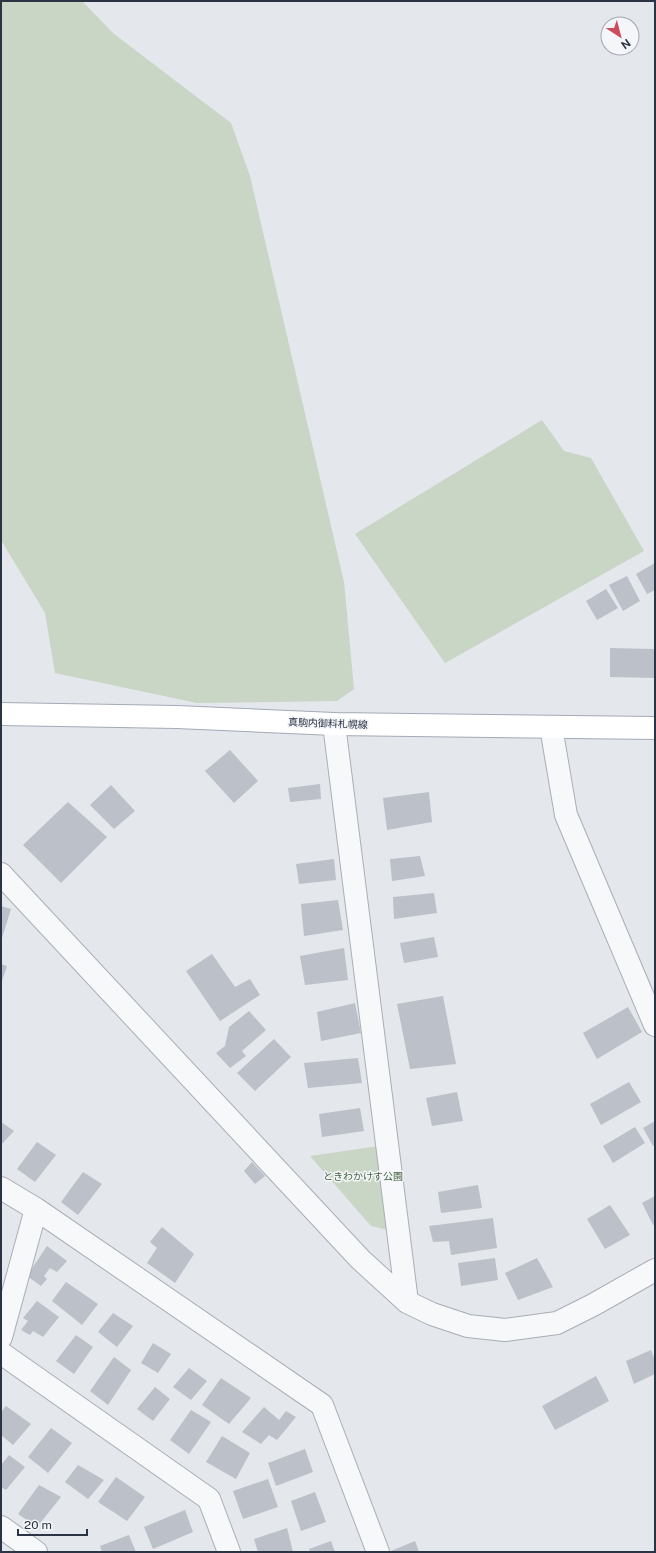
<svg xmlns="http://www.w3.org/2000/svg" width="656" height="1553" font-family="'Public Sans','Noto Sans JP',sans-serif">
<style>
.green{fill:#c9d5c5}
.building{fill:#bbc0c9}
.lines{fill:none;stroke-linecap:round;stroke-linejoin:round}
.minor-casing{stroke:#a9aeb6;stroke-width:24}
.major-casing{stroke:#a3aab7;stroke-width:24}
.minor{stroke:#f7f8fa;stroke-width:22}
.major{stroke:#fff;stroke-width:22}
.labels{text-anchor:middle;stroke-width:3;stroke-linejoin:round;paint-order:stroke}
.street-label{font-size:10px;fill:#2b3444;stroke:#f4f6f9}
.park-label{font-size:10px;fill:#3f5f39;stroke:#f4f6f9}
</style>
<rect width="100%" height="100%" fill="#e4e7eb"/>
<path class="green" d="M1 1H82L114 34 231 123 250 176 344 582 354 689 337 701 197 703 55 673 45 613 1 540Z
M542 420 564 451 591 458 644 551 445 663 355 534Z
M386 1145 388 1230 371 1226 310 1156Z"/>
<path class="building" d="M655 563V590L647 594 636 574Z
M627 576 640 601 623 611 609 585Z
M606 589 618 608 597 620 586 601Z
M610 648 655 649V678L610 677Z
M230 750 258 781 234 803 205 771Z
M320 784 321 799 290 802 288 788Z
M111 785 135 811 114 829 90 805Z
M429 792 432 822 387 830 383 798Z
M68 802 107 837 61 883 23 845Z
M420 856 425 876 392 881 390 859Z
M334 859 336 880 299 884 296 864Z
M434 893 437 913 394 919 393 897Z
M338 900 343 930 304 936 301 904Z
M1 906 11 909 1 941Z
M434 937 438 957 404 963 400 943Z
M344 948 348 980 305 985 300 956Z
M212 954 235 987 250 979 260 995 220 1021 186 971Z
M1 964 7 966 1 984Z
M443 996 456 1064 410 1069 397 1004Z
M355 1003 361 1033 321 1041 317 1012Z
M628 1007 642 1032 597 1059 583 1033Z
M249 1011 266 1030 242 1051 246 1056 230 1068 216 1053 225 1046 229 1027Z
M274 1039 291 1057 255 1091 237 1073Z
M358 1058 362 1083 308 1088 304 1063Z
M629 1082 641 1102 601 1125 590 1104Z
M457 1092 463 1121 432 1126 426 1098Z
M360 1108 364 1131 322 1137 319 1114Z
M655 1121V1145L653 1146 643 1128Z
M1 1122 14 1131 1 1145Z
M635 1127 645 1143 613 1163 603 1146Z
M37 1142 56 1155 35 1182 17 1169Z
M252 1162 265 1176 255 1184 244 1171Z
M83 1172 102 1184 78 1215 61 1202Z
M478 1185 482 1208 441 1213 438 1192Z
M655 1196V1224L653 1225 642 1203Z
M610 1205 630 1235 605 1249 587 1219Z
M493 1218 497 1248 451 1255 449 1241 433 1242 429 1226Z
M162 1227 194 1254 175 1283 147 1263 157 1248 150 1242Z
M47 1246 67 1261 57 1272 50 1268 44 1276 47 1279 41 1286 27 1276Z
M495 1258 498 1280 461 1286 458 1263Z
M537 1258 553 1287 518 1300 505 1273Z
M66 1282 98 1304 82 1325 52 1301Z
M37 1301 59 1317 43 1337 33 1331 30 1335 21 1330 28 1321 23 1318Z
M113 1313 133 1326 117 1347 98 1332Z
M76 1335 93 1347 74 1374 56 1361Z
M153 1343 171 1354 158 1373 141 1363Z
M651 1350 655 1360V1374L634 1384 626 1361Z
M114 1357 131 1370 108 1405 90 1391Z
M189 1368 207 1381 191 1400 173 1387Z
M596 1376 609 1401 555 1430 542 1406Z
M221 1378 251 1398 229 1424 202 1405Z
M155 1387 170 1399 153 1421 137 1409Z
M6 1406 31 1424 13 1445 1 1435V1412Z
M264 1407 279 1420 286 1411 296 1417 277 1440 269 1435 261 1444 242 1432Z
M191 1410 211 1422 189 1454 170 1440Z
M51 1428 72 1443 48 1473 28 1457Z
M222 1436 250 1453 236 1479 206 1462Z
M305 1449 313 1472 276 1486 268 1463Z
M9 1455 25 1467 6 1490 1 1487V1465Z
M78 1465 104 1480 88 1499 65 1482Z
M116 1477 145 1497 127 1521 98 1502Z
M268 1479 278 1507 243 1519 233 1491Z
M39 1485 61 1497 37 1527 18 1514Z
M315 1492 326 1522 301 1531 291 1501Z
M185 1510 193 1532 153 1549 144 1527Z
M287 1528 293 1552H258L254 1539Z
M129 1535 136 1552H102L100 1546Z
M331 1541 335 1552H310L309 1549Z
M415 1541 419 1552H392L391 1551Z"/>
<g class="lines">
<defs>
<path id="minor" d="M334 724 407 1302
M551 727 566 815 655 1025
M1 874 360 1259 407 1302 432 1314 468 1326 505 1330 557 1323 593 1305 655 1270
M1 1188 36 1209 322 1405 378 1552
M1 1337 36 1209
M1 1353 209 1499 229 1552
M1 1527 36 1552"/>
<path id="major" d="M1 714 177 717 334 724 655 728"/>
</defs>
<use href="#minor" class="minor-casing"/>
<use href="#major" class="major-casing"/>
<use href="#minor" class="minor"/>
<use href="#major" class="major"/>
</g>
<g class="labels">
<g class="street-label">
<text transform="translate(328 723) rotate(2)" y="4">真駒内御料札幌線</text>
</g>
<g class="park-label">
<text x="363" y="1180">ときわかけす公園</text>
</g>
</g>
<rect width="656" height="1553" fill="none" stroke="#2b3444" stroke-width="4"/>
<g transform="translate(620 36) rotate(144)"><circle r="19" fill="#f4f6f9" stroke="#a4a8b1"/>
<path d="M0-3L7 15L0 10L-7 15Z" fill="#cd4c5b"/>
<text y="-6" font-size="11" font-weight="bold" text-anchor="middle" fill="#2b3444">N</text>
</g>
<path d="M18 1529v6h69v-6" fill="none" stroke="#2b3444" stroke-width="2"/>
<text x="24" y="1529" font-size="12" fill="#2b3444" stroke="#f4f6f9" stroke-width="3" paint-order="stroke">20 m</text>
</svg>
